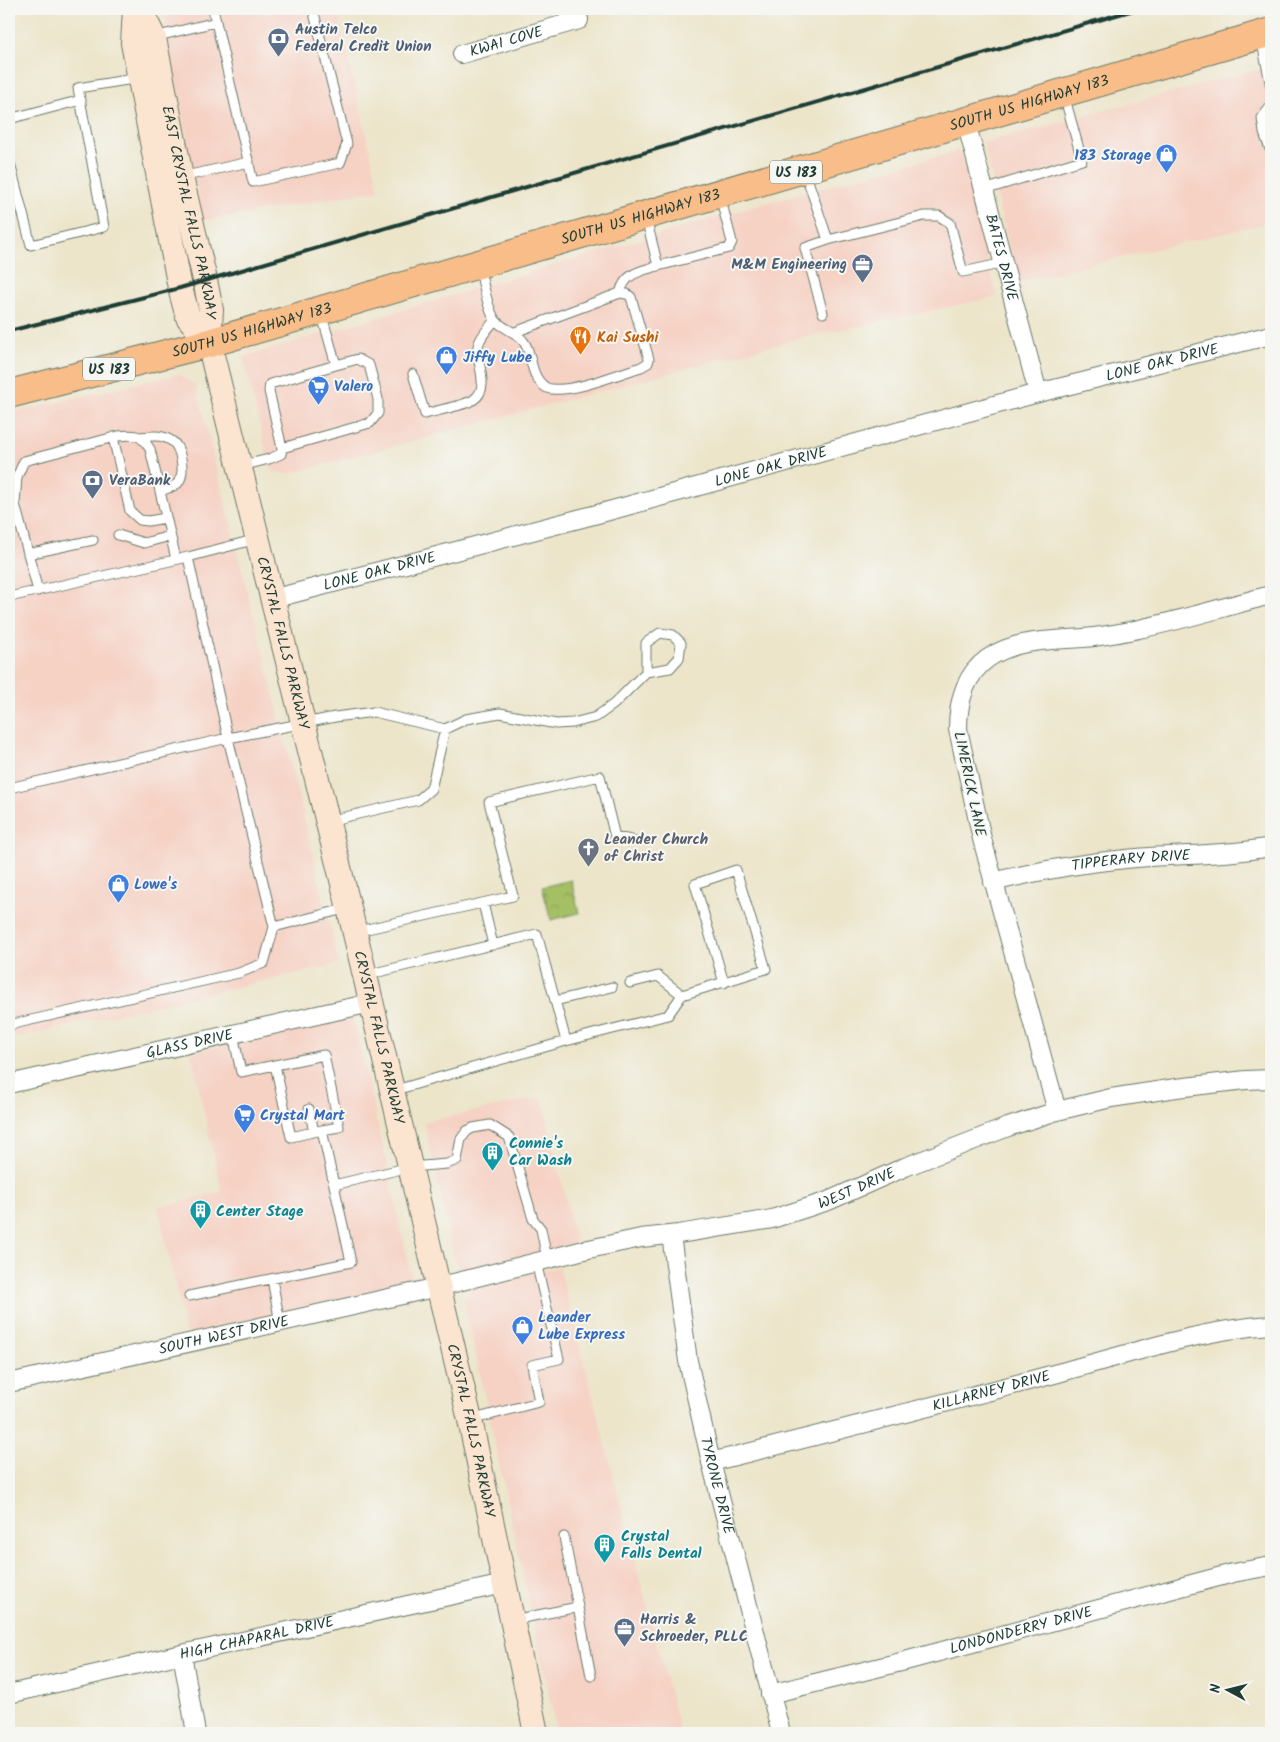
<svg xmlns="http://www.w3.org/2000/svg" width="1280" height="1742" font-family="Kalam,sans-serif">
<style>
.built{fill:#f6d2c5}
.park{fill:url(#park-crowns);stroke:#627e4c}
.lines{fill:none;stroke-linecap:round;stroke-linejoin:round}
.lane-casing{stroke:#677868;stroke-width:11}
.street-casing{stroke:#677868;stroke-width:20}
.secondary-casing{stroke:#677868;stroke-width:26}
.primary-casing{stroke:#677868;stroke-width:30}
.lane{stroke:#fff;stroke-width:9}
.street{stroke:#fff;stroke-width:18}
.secondary{stroke:#fce5d0;stroke-width:24}
.primary{stroke:#f8bd89;stroke-width:28}
.rail{stroke:#1f3d34;stroke-width:4}
.labels{text-anchor:middle;stroke-width:4;stroke-linejoin:round;paint-order:stroke}
.shield{fill:#f6f6f2;stroke:#60746d;stroke-width:1}
.shield-label{font-size:14px;font-weight:bold;fill:#1f3d34}
.service-label{font-size:15px;font-weight:bold;fill:#4e5e75;stroke:#f6f6f2;text-anchor:start}
.street-label{font-size:15px;fill:#1f3d34;stroke:#f6f6f2}
.shop-label{font-size:15px;font-weight:bold;fill:#366cbe;stroke:#f6f6f2;text-anchor:start}
.food-label{font-size:15px;font-weight:bold;fill:#c56008;stroke:#f6f6f2;text-anchor:start}
.worship-label{font-size:15px;font-weight:bold;fill:#5b616d;stroke:#f6f6f2;text-anchor:start}
.culture-label{font-size:15px;font-weight:bold;fill:#0d838f;stroke:#f6f6f2;text-anchor:start}
</style>
<defs>
<pattern id="park-crowns" width="20" height="18" patternUnits="userSpaceOnUse" patternTransform="scale(1.25)"><rect width="20" height="18" fill="#a5bf65"/><path d="M2 6a3 3 0 1 1 6 0M12 15a3 3 0 1 1 6 0" fill="none" stroke="#869c54"/></pattern>
</defs>
<rect width="100%" height="100%" fill="#f6f6f2"/>
<filter id="ink" filterUnits="userSpaceOnUse"><feTurbulence type="fractalNoise" baseFrequency=".02" numOctaves="2"/><feDisplacementMap in="SourceGraphic" scale="10" xChannelSelector="R" yChannelSelector="G"/><feConvolveMatrix kernelMatrix="1 2 1 2 8 2 1 2 1" color-interpolation-filters="sRGB"/></filter>
<filter id="wash" filterUnits="userSpaceOnUse"><feTurbulence type="fractalNoise" baseFrequency=".0096" numOctaves="4" result="noise"/><feDisplacementMap in="SourceGraphic" scale="20" xChannelSelector="R" yChannelSelector="G"/><feGaussianBlur stdDeviation="1.12" result="paint"/><feColorMatrix in="noise" values="0 0 0 0 0 0 0 0 0 0 0 0 0 0 0 0 0 1.4 0 .05"/><feComposite in="paint" operator="in"/></filter>
<g filter="url(#wash)">
<rect width="100%" height="100%" fill="#ece5ca"/>
<path class="built" d="M162 9H337L379 190 203 221Z
M1271 66V222L1018 282 983 143Z
M961 150 997 297 801 338 288 474 271 471 243 357 766 203Z
M179 374 196 386 288 752 339 964 9 1039V413Z
M353 1015 413 1282 186 1334 158 1207 222 1192 191 1053Z
M542 1097 576 1243 464 1270 455 1261 424 1122Z
M559 1266 680 1733H557L464 1300 472 1288Z"/>
<path class="park" d="M571 880 579 913 551 920 542 887Z"/>
</g>
<g filter="url(#ink)">
<g class="lines">
<defs>
<path id="lane" d="M213 9 253 182 340 163 347 144 313 9
M154 37 216 22
M1261 38 1271 87
M1271 106 1262 118 1264 133 1270 149H1271
M9 119 81 100
M9 160 31 245 104 227 78 88 139 78
M805 172 828 240
M181 177 249 162
M984 190 1082 160 1064 95
M646 218 658 266 729 248 732 242 720 196
M479 267C483 280 488 314 497 322 506 330 517 332 524 342 532 353 530 371 539 381 542 385 547 389 552 389 575 392 618 374 641 367L648 363 649 359 631 297 627 294 620 293 515 332
M620 293C625 273 640 271 658 266
M823 313 805 248 828 240 924 216H939L950 223 963 272 1004 263
M413 374 425 414C437 410 463 406 473 400 492 388 475 362 478 346 480 336 489 328 495 320
M113 437 130 511 140 520 148 521 166 518
M139 437C149 436 161 434 170 440 181 445 186 473 178 483 174 487 165 489 160 491
M282 448 370 423 378 413V399L369 365 358 359 336 365
M241 466 269 459 281 454 282 448 269 391 270 384 336 365 321 312
M118 535 144 543 170 536
M28 554 93 540
M188 557 228 738 274 927
M38 591 15 504 17 477 24 461 118 436C135 434 141 434 150 449L176 559
M9 597 188 557 257 539
M9 788 228 738 335 717 374 712 445 729 466 719 500 713 556 724 573 723 596 717 614 704 646 672 670 668 679 658 681 643 673 635 660 633 646 643V672
M328 821 418 800 431 789 445 729
M483 903 493 945
M354 932 513 896 489 802 600 776 615 837 632 840
M366 975 537 934 566 1041
M630 983 658 976 682 995
M555 1001 612 987
M9 1025 239 973 264 963 274 927 348 908
M233 1034 241 1072 275 1065 291 1137 322 1130 334 1185
M275 1065 324 1055 339 1127 322 1130
M392 1091 566 1041 668 1015 682 995 766 969 736 870 695 884 724 983
M309 1109 314 1132
M272 1279 280 1323
M189 1296 351 1262 334 1185 410 1167 447 1164 457 1160 461 1139 467 1131 473 1128 490 1125 509 1137 533 1219 541 1229 547 1259
M470 1420 539 1402 532 1365 559 1359 536 1262
M578 1607 591 1676
M513 1620 578 1607 564 1537"/>
<g id="street">
<path id="s1" d="M462 54 579 20 576 9"/>
<path id="s2" d="M966 122 1038 393"/>
<path id="s3" d="M272 599 605 512 1038 393 1271 335"/>
<path id="s4" d="M993 882C1037 871 1081 863 1126 859 1174 854 1223 856 1271 847"/>
<path id="s5" d="M9 1084 371 1003"/>
<path d="M1057 1111 982 839 958 729C958 702 964 676 987 659 1017 637 1058 641 1094 637 1109 635 1124 632 1139 629 1183 620 1227 606 1271 595"/>
<path id="s6" d="M671 1235 688 1361 711 1462 781 1733"/>
<path id="s7" d="M9 1383 438 1287 584 1250 641 1238 678 1234 772 1219 828 1201 905 1167 1008 1127 1057 1111 1111 1098 1176 1088 1246 1080 1271 1079"/>
<path id="s8" d="M711 1462C827 1433 943 1404 1058 1373 1129 1354 1198 1330 1271 1325"/>
<path d="M182 1654 196 1733"/>
<path id="s9" d="M9 1694 182 1654 504 1584"/>
<path id="s10" d="M770 1694 905 1661 1233 1573 1271 1566"/>
</g>
<g id="secondary">
<path d="M135 9 133 43 180 288 188 317 209 343"/>
<path id="s11" d="M140 9 154 38 181 177 205 280 211 310 209 343 349 908 470 1420 536 1733"/>
</g>
<g id="primary">
<path id="s12" d="M9 394 209 343 1271 32"/>
</g>
</defs>
<use href="#lane" class="lane-casing"/>
<use href="#street" class="street-casing"/>
<use href="#secondary" class="secondary-casing"/>
<use href="#primary" class="primary-casing"/>
<use href="#lane" class="lane"/>
<use href="#street" class="street"/>
<use href="#secondary" class="secondary"/>
<use href="#primary" class="primary"/>
<path class="rail" d="M9 331 180 288 1137 9"/>
</g>
</g>
<defs>
<symbol id="bank-pin" viewBox="-11 -11 22 30"><path d="M0 17L-7.5 6A9.5 9.5 0 1 1 7.5 6Z" fill="#5c6f8a" stroke="#f6f6f2"/><path d="M-6-4H6V4H-6ZM0-2.3a2.3 2.3 0 1 0 0 4.6a2.3 2.3 0 1 0 0-4.6Z" fill="#fff"/></symbol>
<symbol id="shop-pin" viewBox="-11 -11 22 30"><path d="M0 17L-7.5 6A9.5 9.5 0 1 1 7.5 6Z" fill="#3f7fe0" stroke="#f6f6f2"/><path d="M-5-2.5h2.3a2.7 3.5 0 0 1 5.4 0H5L5.5 6h-11ZM-1.5-2.5h3a1.5 2.3 0 0 0-3 0Z" fill="#fff"/></symbol>
<symbol id="office-pin" viewBox="-11 -11 22 30"><path d="M0 17L-7.5 6A9.5 9.5 0 1 1 7.5 6Z" fill="#5c6f8a" stroke="#f6f6f2"/><path d="M-6-3h4V-5.5h4V-3h4V5H-6ZM-1-4.5V-3h2v-1.5ZM-6 0V1H6V0Z" fill="#fff"/></symbol>
<symbol id="restaurant-pin" viewBox="-11 -11 22 30"><path d="M0 17L-7.5 6A9.5 9.5 0 1 1 7.5 6Z" fill="#e8710a" stroke="#f6f6f2"/><path d="M-5-6h1v4h1v-4h1v4h1v-4h1v5L-1.5 .5V6h-2V.5L-5-1ZM5-6V6H3V1.5H1.5Q1.5-4 5-6Z" fill="#fff"/></symbol>
<symbol id="supermarket-pin" viewBox="-11 -11 22 30"><path d="M0 17L-7.5 6A9.5 9.5 0 1 1 7.5 6Z" fill="#3f7fe0" stroke="#f6f6f2"/><path d="M-6-5.5h2.5l.6 2H6L4.5 2H-2.5L-4.4-4H-6ZM-1.5 3.2a1.3 1.3 0 1 0 .1 0ZM3 3.2a1.3 1.3 0 1 0 .1 0Z" fill="#fff"/></symbol>
<symbol id="church-pin" viewBox="-11 -11 22 30"><path d="M0 17L-7.5 6A9.5 9.5 0 1 1 7.5 6Z" fill="#6b7280" stroke="#f6f6f2"/><path d="M-1.2-6h2.4v3.5h3.3v2.4h-3.3V6h-2.4V-.1h-3.3v-2.4h3.3Z" fill="#fff"/></symbol>
<symbol id="building-pin" viewBox="-11 -11 22 30"><path d="M0 17L-7.5 6A9.5 9.5 0 1 1 7.5 6Z" fill="#0f9aa8" stroke="#f6f6f2"/><path d="M-4-6H4V6H1V3H-1V6H-4ZM-2.5-4.3h1.7v1.8h-1.7ZM.8-4.3h1.7v1.8H.8ZM-2.5-1h1.7V.8h-1.7ZM.8-1h1.7V.8H.8Z" fill="#fff"/></symbol>
</defs>
<g fill-rule="evenodd">
<use href="#bank-pin" x="266" y="26" width="25" height="34"/>
<use href="#shop-pin" x="1154" y="142" width="25" height="34"/>
<use href="#office-pin" x="850" y="252" width="25" height="34"/>
<use href="#restaurant-pin" x="568" y="324" width="25" height="34"/>
<use href="#shop-pin" x="434" y="344" width="25" height="34"/>
<use href="#supermarket-pin" x="306" y="374" width="25" height="34"/>
<use href="#bank-pin" x="80" y="468" width="25" height="34"/>
<use href="#church-pin" x="576" y="836" width="25" height="34"/>
<use href="#shop-pin" x="106" y="872" width="25" height="34"/>
<use href="#supermarket-pin" x="232" y="1102" width="25" height="34"/>
<use href="#building-pin" x="480" y="1140" width="25" height="34"/>
<use href="#building-pin" x="188" y="1198" width="25" height="34"/>
<use href="#shop-pin" x="510" y="1314" width="25" height="34"/>
<use href="#building-pin" x="592" y="1532" width="25" height="34"/>
<use href="#office-pin" x="612" y="1616" width="25" height="34"/>
</g>
<g class="labels">
<g class="shield">
<rect x="770" y="160.5" width="52" height="23" rx="4"/>
<rect x="83" y="357.5" width="52" height="23" rx="4"/>
</g>
<g class="shield-label">
<text x="796" y="177">US 183</text>
<text x="109" y="374">US 183</text>
</g>
<g class="service-label">
<text x="295" y="34">Austin Telco<tspan x="295" dy="17">Federal Credit Union</tspan></text>
<text x="847" y="269" text-anchor="end">M&amp;M Engineering</text>
<text x="109" y="485">VeraBank</text>
<text x="640" y="1624">Harris &amp;<tspan x="640" dy="17">Schroeder, PLLC</tspan></text>
</g>
<g class="street-label">
<text dy="5" stroke="none"><textPath href="#s1" startOffset="46">KWAI COVE</textPath></text>
<text dy="5" stroke="none"><textPath href="#s12" startOffset="1061">SOUTH US HIGHWAY 183</textPath></text>
<text dy="5" stroke="none"><textPath href="#s11" startOffset="210">EAST CRYSTAL FALLS PARKWAY</textPath></text>
<text dy="5" stroke="none"><textPath href="#s12" startOffset="656">SOUTH US HIGHWAY 183</textPath></text>
<text dy="5" stroke="none"><textPath href="#s2" startOffset="140">BATES DRIVE</textPath></text>
<text dy="5" stroke="none"><textPath href="#s12" startOffset="251">SOUTH US HIGHWAY 183</textPath></text>
<text dy="5" stroke="none"><textPath href="#s3" startOffset="921">LONE OAK DRIVE</textPath></text>
<text dy="5" stroke="none"><textPath href="#s3" startOffset="516">LONE OAK DRIVE</textPath></text>
<text dy="5" stroke="none"><textPath href="#s3" startOffset="111">LONE OAK DRIVE</textPath></text>
<text dy="5" stroke="none"><textPath href="#s11" startOffset="652">CRYSTAL FALLS PARKWAY</textPath></text>
<text transform="translate(970 784) rotate(78)" y="5">LIMERICK LANE</text>
<text dy="5" stroke="none"><textPath href="#s4" startOffset="140">TIPPERARY DRIVE</textPath></text>
<text dy="5" stroke="none"><textPath href="#s11" startOffset="1058">CRYSTAL FALLS PARKWAY</textPath></text>
<text dy="5" stroke="none"><textPath href="#s5" startOffset="185">GLASS DRIVE</textPath></text>
<text dy="5" stroke="none"><textPath href="#s7" startOffset="871">WEST DRIVE</textPath></text>
<text dy="5" stroke="none"><textPath href="#s7" startOffset="220">SOUTH WEST DRIVE</textPath></text>
<text dy="5" stroke="none"><textPath href="#s8" startOffset="289">KILLARNEY DRIVE</textPath></text>
<text dy="5" stroke="none"><textPath href="#s11" startOffset="1462">CRYSTAL FALLS PARKWAY</textPath></text>
<text dy="5" stroke="none"><textPath href="#s6" startOffset="255">TYRONE DRIVE</textPath></text>
<text dy="5" stroke="none"><textPath href="#s10" startOffset="259">LONDONDERRY DRIVE</textPath></text>
<text dy="5" stroke="none"><textPath href="#s9" startOffset="254">HIGH CHAPARAL DRIVE</textPath></text>
</g>
<g class="shop-label">
<text x="1151" y="160" text-anchor="end">183 Storage</text>
<text x="463" y="362">Jiffy Lube</text>
<text x="334" y="391">Valero</text>
<text x="134" y="889">Lowe's</text>
<text x="260" y="1120">Crystal Mart</text>
<text x="538" y="1322">Leander<tspan x="538" dy="17">Lube Express</tspan></text>
</g>
<g class="food-label">
<text x="597" y="342">Kai Sushi</text>
</g>
<g class="worship-label">
<text x="604" y="844">Leander Church<tspan x="604" dy="17">of Christ</tspan></text>
</g>
<g class="culture-label">
<text x="509" y="1148">Connie's<tspan x="509" dy="17">Car Wash</tspan></text>
<text x="216" y="1216">Center Stage</text>
<text x="621" y="1541">Crystal<tspan x="621" dy="17">Falls Dental</tspan></text>
</g>
</g>
<rect width="1280" height="1742" fill="none" stroke="#f6f6f2" stroke-width="30"/>
<g transform="translate(1228 1690) rotate(277)" stroke="#f6f6f2" stroke-width="4" paint-order="stroke">
<path d="M0-4L9 19L0 12L-9 19Z" fill="#1f3d34"/>
<text y="-8" font-size="14" font-weight="bold" text-anchor="middle" fill="#1f3d34">N</text>
</g>
</svg>
